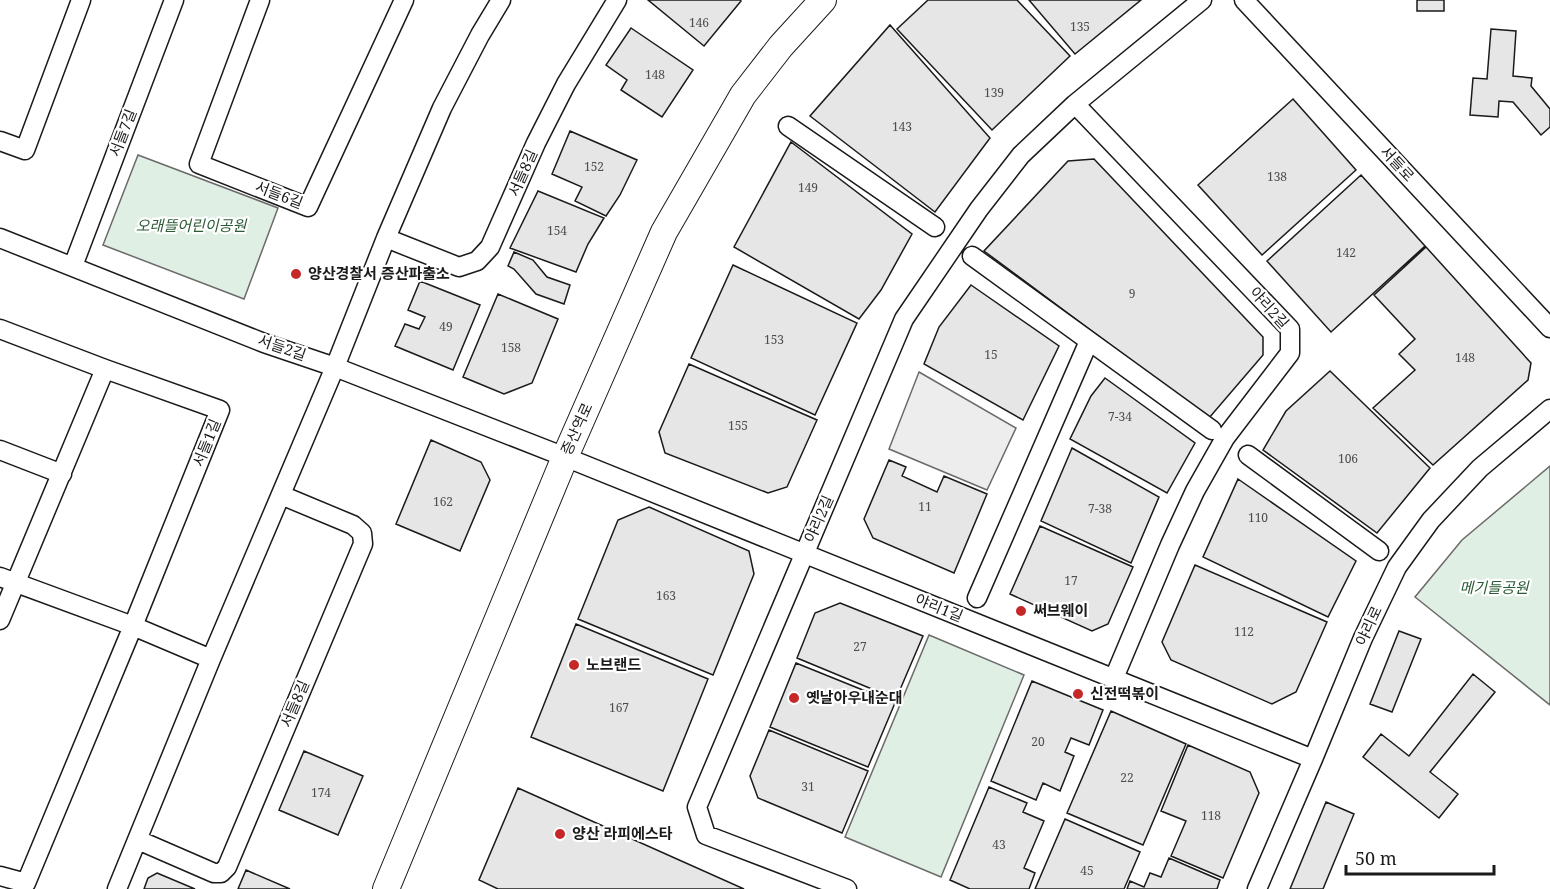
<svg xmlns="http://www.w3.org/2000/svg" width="1550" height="889" font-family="'Noto Serif','Noto Sans KR',serif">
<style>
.green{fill:#e0efe3;stroke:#6a6a6a;stroke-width:1.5}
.parking{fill:#ededed;stroke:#6a6a6a;stroke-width:1.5}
.building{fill:#e6e6e6;stroke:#1a1a1a;stroke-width:1.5}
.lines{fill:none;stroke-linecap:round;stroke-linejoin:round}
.street-casing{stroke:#1a1a1a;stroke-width:21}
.secondary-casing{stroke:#1a1a1a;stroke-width:28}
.street{stroke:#fff;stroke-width:18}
.secondary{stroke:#fff;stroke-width:26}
.poi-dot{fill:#c62828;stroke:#fff;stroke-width:2}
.labels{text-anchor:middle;stroke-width:4.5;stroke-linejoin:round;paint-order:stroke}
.number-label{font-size:12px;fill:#4d4d4d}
.street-label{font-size:15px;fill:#1a1a1a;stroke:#fff}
.park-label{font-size:15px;font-style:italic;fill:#2b5a34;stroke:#fff}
.poi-label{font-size:15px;font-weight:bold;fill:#1a1a1a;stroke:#fff;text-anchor:start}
</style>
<rect width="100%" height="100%" fill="#fff"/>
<path class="green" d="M138 155 278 208 244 299 103 245Z
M1550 466V705L1415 597 1462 540Z
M929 635 1024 675 941 877 845 837Z"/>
<path class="parking" d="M919 372 1016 428 987 490 889 449Z"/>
<path class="building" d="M648 0H740L741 1 704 46Z
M928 0H1017L1070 56 992 130 897 29Z
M1029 0H1141L1075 54Z
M1417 0H1444V11H1417Z
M890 25 990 138 935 212 810 116Z
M631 28 693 70 662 117 621 90 627 80 606 65Z
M1491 29 1516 31 1513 76 1532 78 1531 86 1550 109V127L1541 135 1513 102 1499 101 1498 117 1470 115 1473 78 1487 79Z
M1293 99 1356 170 1262 255 1198 185Z
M570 131 637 160 620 195 606 216 575 201 582 187 552 174Z
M791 142 912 234 881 290 859 319 734 247Z
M1094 159 1263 337V355L1209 418 984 251 1068 161Z
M1361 175 1425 246 1331 332 1267 261Z
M538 191 604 218 588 244 576 272 510 248Z
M1426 247 1531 363 1528 380 1433 465 1373 408 1415 370 1399 354 1415 339 1374 295Z
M514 252 533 260 547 277 570 285 564 304 536 294 514 269 508 266Z
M733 265 857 323 815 415 691 358Z
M420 281 480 305 453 370 395 346 405 324 419 329 425 317 408 310Z
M971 285 1059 346 1023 420 924 364 939 327Z
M498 294 558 319 532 383 504 394 463 377Z
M689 364 817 420 787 487 768 493 665 453 659 432Z
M1330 371 1430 468 1377 533 1263 450 1286 411Z
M1105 378 1195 443 1167 493 1070 439 1091 396Z
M431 440 481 462 490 480 460 551 396 524Z
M1072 448 1159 497 1131 563 1041 521Z
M889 460 906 467 902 476 937 492 944 476 987 494 954 573 873 538 864 519Z
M1238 479 1356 561 1328 617 1203 557Z
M649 507 749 551 754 574 713 675 578 619 618 520Z
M1040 526 1133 567 1108 624 1092 631 1010 594Z
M1195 565 1327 622 1296 692 1272 704 1171 660 1162 642Z
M840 603 923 636 896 699 797 658 815 613Z
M576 624 708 679 663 791 531 737Z
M1399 631 1421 639 1392 712 1370 704Z
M796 663 895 703 868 767 770 727Z
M1473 674 1495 692 1430 772 1458 794 1439 818 1363 757 1381 734 1409 756Z
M1032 681 1103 710 1089 745 1071 738 1065 752 1074 756 1060 791 1043 783 1036 800 991 781Z
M1111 711 1186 744 1143 845 1067 813Z
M769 730 868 771 842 833 758 798 750 776Z
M1188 745 1250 772 1259 793 1223 878 1171 856 1186 821 1161 811Z
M304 751 363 776 338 835 279 810Z
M989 787 1027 803 1023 812 1044 821 1024 868 1035 873 1029 889H970L950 880Z
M518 788 744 889H498L479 880Z
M1326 802 1354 814 1323 889H1290Z
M1065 819 1140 852 1124 889H1035Z
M1169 858 1220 880 1217 889H1127L1130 881 1144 887 1150 873 1161 877Z
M246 870 290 889H238Z
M157 873 195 889H144L148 878Z"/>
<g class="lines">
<defs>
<path id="street" d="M260 0 199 164 308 207 404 0
M1244 0 1550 328
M1075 104 1290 329V353L1225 438 1195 491 1170 545 1114 678
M788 126 935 227
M0 141 25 150 81 0
M0 238 264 343 335 367 565 457 1313 759
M386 238 442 108 480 35 501 0
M972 256 1212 430
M73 266 174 0
M0 329 105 369 220 410 133 626 26 883 0 876
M0 450 62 474
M1248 455 1379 551
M0 577 133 626 211 659
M977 598 1089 341
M0 620 105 369
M138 840 214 873H221L227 867 363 544 362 533 353 525 281 495
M117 889 211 659 335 367 386 238 459 267 477 261 490 247 536 143 566 84 617 0
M847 889 706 835 697 807 904 319 979 209 1021 155 1075 104 1202 0
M1257 889 1313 759 1363 638 1397 567 1431 520 1480 468 1550 409"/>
<path id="secondary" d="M386 889 565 457 664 232 743 95 781 46 823 0"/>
</defs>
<use href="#street" class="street-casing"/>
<use href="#secondary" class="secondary-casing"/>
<use href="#street" class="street"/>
<use href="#secondary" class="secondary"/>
</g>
<g class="poi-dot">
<circle cx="296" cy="274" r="6"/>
<circle cx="1021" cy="611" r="6"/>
<circle cx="574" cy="665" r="6"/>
<circle cx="1078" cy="694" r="6"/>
<circle cx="794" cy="698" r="6"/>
<circle cx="560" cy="834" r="6"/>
</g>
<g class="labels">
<g class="number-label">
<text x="699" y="27">146</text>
<text x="1080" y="31">135</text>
<text x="655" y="79">148</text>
<text x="994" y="97">139</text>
<text x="902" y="131">143</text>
<text x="594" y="171">152</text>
<text x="1277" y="181">138</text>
<text x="808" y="192">149</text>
<text x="557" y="235">154</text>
<text x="1346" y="257">142</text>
<text x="1132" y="298">9</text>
<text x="446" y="331">49</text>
<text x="774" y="344">153</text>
<text x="511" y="352">158</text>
<text x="991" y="359">15</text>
<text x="1465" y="362">148</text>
<text x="1120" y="421">7-34</text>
<text x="738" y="430">155</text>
<text x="1348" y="463">106</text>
<text x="443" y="506">162</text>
<text x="925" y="511">11</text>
<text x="1100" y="513">7-38</text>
<text x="1258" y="522">110</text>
<text x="1071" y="585">17</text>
<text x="666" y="600">163</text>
<text x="1244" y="636">112</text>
<text x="860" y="651">27</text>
<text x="619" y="712">167</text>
<text x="1038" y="746">20</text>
<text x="1127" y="782">22</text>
<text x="808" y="791">31</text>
<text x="321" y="797">174</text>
<text x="1211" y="820">118</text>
<text x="999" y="849">43</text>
<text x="1087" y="875">45</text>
</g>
<g class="street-label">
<text transform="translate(123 133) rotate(-69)" y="5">서들7길</text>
<text transform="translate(1397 164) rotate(47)" y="5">서들로</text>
<text transform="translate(523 173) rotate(-66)" y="5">서들8길</text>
<text transform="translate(279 195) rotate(21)" y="5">서들6길</text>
<text transform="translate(1269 308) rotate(48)" y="5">야리2길</text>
<text transform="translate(282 348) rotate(19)" y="5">서들2길</text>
<text transform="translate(577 429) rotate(-66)" y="5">증산역로</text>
<text transform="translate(207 443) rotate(-68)" y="5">서들1길</text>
<text transform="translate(819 519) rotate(-66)" y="5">야리2길</text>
<text transform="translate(939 608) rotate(22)" y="5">야리1길</text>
<text transform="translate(1369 626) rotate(-65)" y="5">야리로</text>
<text transform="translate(295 704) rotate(-67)" y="5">서들8길</text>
</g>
<g class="park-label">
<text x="191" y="231">오래뜰어린이공원</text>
<text x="1494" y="593">메기들공원</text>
</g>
<g class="poi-label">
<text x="308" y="279">양산경찰서 증산파출소</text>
<text x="1033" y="616">써브웨이</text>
<text x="586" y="670">노브랜드</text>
<text x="1090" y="699">신전떡볶이</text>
<text x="806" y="703">옛날아우내순대</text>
<text x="572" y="839">양산 라피에스타</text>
</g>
</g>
<path d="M1346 865v9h148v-9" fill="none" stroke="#1a1a1a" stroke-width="3"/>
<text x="1355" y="865" font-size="18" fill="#1a1a1a" stroke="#ffffff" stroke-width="4.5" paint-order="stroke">50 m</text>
</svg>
